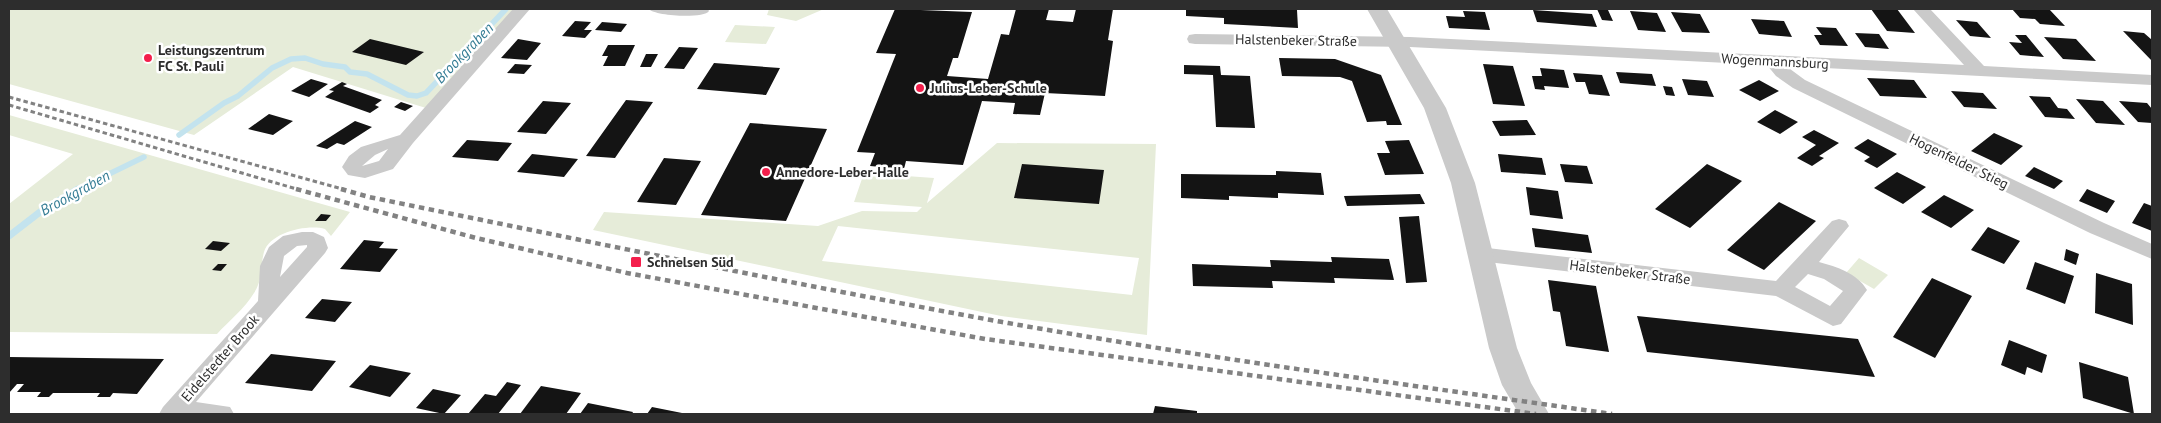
<svg xmlns="http://www.w3.org/2000/svg" width="2161" height="423" font-family="'PT Sans',sans-serif">
<style>
.green{fill:#e6ecd9;fill-rule:evenodd}
.lines{fill:none;stroke-linecap:round;stroke-linejoin:round}
.stream-far1{stroke:#c3e3ee;stroke-width:5.5}
.stream{stroke:#c3e3ee;stroke-width:7}
.building{fill:#141414}
.minor{fill:#cacaca;fill-rule:evenodd}
.tertiary{fill:#cacaca;fill-rule:evenodd}
.rail-far1{stroke:#828282;stroke-width:3;stroke-dasharray:4.5 3;stroke-linecap:butt}
.rail{stroke:#828282;stroke-width:4.5;stroke-dasharray:5.5 4.5;stroke-linecap:butt}
.poi-dot{fill:#f41f4c;stroke:#fff;stroke-width:2}
.labels{text-anchor:middle;stroke-width:5;stroke-linejoin:round;paint-order:stroke}
.street-label{font-size:14px;fill:#2d2d2d;stroke:#fff}
.poi-label{font-size:14px;font-weight:bold;fill:#2d2d2d;stroke:#fff;text-anchor:start}
.water-label{font-size:15px;font-style:italic;fill:#357d95;stroke:#fff}
</style>
<rect width="100%" height="100%" fill="#fff"/>
<path class="green" d="M9 9H515L426 108 293 67 194 135 9 84Z
M769 9H824L796 21 767 15Z
M735 25 775 27 766 44 725 42Z
M9 115 350 212 331 236 325 229C308 224 270 232 264 252 260 266 263 280 254 293 245 308 229 321 217 334L9 332V204L73 154 9 135Z
M997 143 1156 144 1147 335 1001 316 593 230 604 212 818 226 862 211 917 212 922 207 854 202 864 173 934 178 927 203ZM838 226 1139 258 1132 295 822 261Z
M1859 258 1888 275 1874 289 1846 273Z"/>
<g class="lines">
<path class="stream-far1" d="M179 135 224 103 238 96 272 68 291 59 305 58 323 64 345 67 350 72 367 74 408 95 417 96 426 93 506 9
M76 190 144 157"/>
<path class="stream" d="M9 236 40 212 78 189"/>
</g>
<path class="building" d="M895 9 972 12 958 58H953L947 76 988 79 1001 34 1009 35 1016 9H1049L1046 20 1073 22 1076 9H1113L1108 40 1113 41 1105 96 1045 93 1040 115 1013 114 1015 103 982 101 963 165 906 161 904 169 870 166 875 153 857 152 896 54 876 53Z
M1186 9 1297 10 1298 28 1224 24V18L1186 16Z
M1597 9 1608 10 1613 21 1602 20Z
M1871 9H1897L1915 33 1887 31Z
M2012 9H2049L2065 26 2040 24 2035 19 2020 18Z
M1533 10 1592 14 1597 27 1537 22Z
M1463 11 1485 12 1490 30 1449 28 1446 16 1465 17Z
M1630 11 1657 13 1666 32 1638 30Z
M1671 12 1700 14 1710 33 1682 32Z
M1751 19 1784 21 1792 37 1759 34Z
M1956 20 1977 22 1991 38 1970 36Z
M575 21 591 22 584 30H592L585 38 562 36Z
M602 22 615 23 627 24 621 32 595 30Z
M1816 27 1836 28 1848 46 1820 45 1814 35H1822Z
M2123 31 2144 33 2152 40V61Z
M1855 33 1879 34 1889 49 1865 47Z
M2015 35H2026L2044 57 2020 55 2009 42 2022 43Z
M2044 37 2076 39 2096 61 2063 59Z
M370 39 424 52 406 65 352 52Z
M518 39 541 43 527 60 501 58Z
M608 45H635L625 66H603L608 56H602Z
M679 47 698 48 684 69 664 68Z
M646 54H658L651 67H640Z
M1279 58 1335 59 1381 75 1402 125H1387L1386 121 1367 122 1352 81 1340 77 1282 76Z
M714 63 780 68 766 95 697 89Z
M515 64 532 65 524 74 507 73Z
M1483 64 1513 66 1525 106 1493 104Z
M1184 65 1220 66 1221 75 1250 76 1255 128 1216 127 1213 75 1184 74Z
M1540 68 1564 70 1569 88 1544 86 1545 90 1535 89 1532 76H1542Z
M1616 72 1652 74 1656 86 1620 83Z
M1573 73 1602 75 1610 96 1589 94 1585 82H1576Z
M1867 78 1914 80 1927 98 1880 96Z
M311 79 328 84 309 97 291 91Z
M1682 79 1707 81 1714 97 1688 95Z
M1759 80 1779 91 1760 101 1739 90Z
M342 82 347 84 343 86 382 100 375 105 379 107 370 113 325 97 334 91 329 90Z
M1663 86 1672 87 1675 96 1666 95Z
M1951 91 1983 93 1997 109 1964 107Z
M2029 96 2050 97 2058 108 2067 109 2075 119 2045 117Z
M2076 99 2103 101 2125 125 2096 123Z
M626 100 653 102 615 158 586 156Z
M543 101 571 103 546 134 517 132Z
M2119 101 2147 103 2152 109V123L2138 122Z
M401 102 413 106 405 111 394 107Z
M1775 110 1798 122 1780 134 1757 122Z
M269 114 293 121 273 135 248 129Z
M1527 120 1536 135 1500 136 1492 121Z
M355 121 372 127 344 145 337 143 327 149 316 146Z
M750 123 827 129 786 221 701 215Z
M1814 130 1839 143 1819 156 1824 158 1812 166 1797 158 1816 145 1802 137Z
M1994 133 2023 146 2001 165 1971 151Z
M1868 139 1897 154 1877 168 1864 161 1870 157 1854 148Z
M467 140 512 143 498 161 452 157Z
M1409 140 1424 174 1385 175 1377 153H1390L1385 141Z
M532 154 578 159 564 177 517 172Z
M1498 154 1542 158 1546 175 1501 172Z
M664 158 701 161 676 205 637 202Z
M1022 164 1104 170 1099 204 1014 198Z
M1560 164 1587 166 1593 184 1565 182Z
M1707 164 1742 181 1690 228 1655 209Z
M2034 167 2063 181 2054 189 2025 176Z
M1276 171 1321 173 1324 195 1278 193V198L1229 196V200L1181 198V174L1276 175Z
M1897 172 1926 187 1903 204 1874 188Z
M1526 187 1558 191 1563 219 1530 215Z
M2087 189 2115 201 2107 213 2079 201Z
M1420 194 1425 204 1347 206 1344 196Z
M1944 195 1974 210 1951 228 1921 212Z
M1779 202 1816 221 1764 270 1727 250Z
M2144 203 2152 206V231L2132 223Z
M321 214 331 215 326 221H315Z
M1419 216 1427 282 1406 283 1399 217Z
M1988 227 2020 241 2004 264 1971 250Z
M1532 228 1588 235 1592 253 1535 247Z
M364 240 384 242 379 248 398 249 380 272 340 269Z
M213 241 230 243 221 251 205 249Z
M2066 249 2079 254 2076 265 2064 260Z
M1331 257 1389 259 1394 280 1334 278 1335 283 1272 281 1273 288 1193 286 1192 264 1271 267 1270 260 1332 262Z
M2035 262 2074 276 2065 304 2026 289Z
M218 264H227L221 271 212 270Z
M2096 273 2132 284 2133 325 2095 313Z
M1932 278 1972 296 1935 358 1893 337Z
M1548 280 1596 286 1609 352 1566 346 1560 312 1553 311Z
M322 299 352 302 335 322 305 318Z
M1637 316 1858 339 1875 377 1647 352Z
M2009 340 2047 355 2042 373 2027 367 2025 375 2001 365Z
M271 354 336 361 312 391 245 383Z
M9 357 164 359 137 394 113 393 110 397H97L100 393H53L49 397H37L41 392H17L24 384H17L9 393Z
M2079 362 2128 377 2134 414 2083 398Z
M370 365 411 373 390 397 349 387Z
M507 382 521 385 498 414H468L485 394 496 396Z
M541 386 581 393 566 414H520Z
M433 389 461 395 444 414 416 408Z
M588 403 633 412 632 414H580Z
M1155 406 1197 411V414H1153Z
M652 407 682 413V414H647Z"/>
<g class="lines">
<path class="minor" d="M513 9H530L413 143 393 169 365 178 348 175 342 167 349 156 361 147 400 135ZM388 149 379 161 362 166 375 155Z
M649 9H708L709 11C704 19 654 16 649 9Z
M1913 9H1930L1984 66 2152 75V85L1786 66 1805 80 2104 223 2152 244V259L2090 233 1793 88 1776 76 1767 65 1410 47 1195 44 1189 43 1187 39 1189 35 1195 34 1410 37 1964 65Z
M1839 219 1846 221 1849 226 1819 262C1837 267 1857 273 1867 290L1841 324 1833 326 1776 296 1479 261 1472 259 1469 254 1472 249 1479 247 1776 281 1832 221ZM1808 274 1824 279 1843 291 1830 306 1795 287Z
M302 232H313L324 237 328 248 325 253 196 402 230 407 234 414H159L163 407 258 301 260 266 269 247 283 236ZM307 245V247L280 277 284 256 297 246Z"/>
<path class="tertiary" d="M1367 9H1387L1446 108 1475 183 1517 348 1531 383 1549 414H1519L1502 385 1489 348 1451 183 1424 108Z"/>
<path class="rail-far1" d="M9 97 346 190
M9 105 300 190"/>
<path class="rail" d="M296 189 476 238 627 273 985 339 1536 414
M341 189 369 197C576 239 783 282 991 320 1197 357 1405 384 1612 414"/>
</g>
<g class="poi-dot">
<circle cx="148" cy="58" r="5"/>
<circle cx="920" cy="88" r="5"/>
<circle cx="766" cy="172" r="5"/>
<rect x="630" y="256" width="12" height="12" rx="2.5"/>
</g>
<g class="labels">
<g class="street-label">
<text transform="translate(1296 40) rotate(1)" y="5">Halstenbeker Straße</text>
<text transform="translate(1775 61) rotate(3)" y="5">Wogenmannsburg</text>
<text transform="translate(1959 161) rotate(26)" y="5">Hogenfelder Stieg</text>
<text transform="translate(1630 272) rotate(7)" y="5">Halstenbeker Straße</text>
<text transform="translate(220 358) rotate(-49)" y="5">Eidelstedter Brook</text>
</g>
<g class="poi-label">
<text x="158" y="55">Leistungszentrum<tspan x="158" dy="16">FC St. Pauli</tspan></text>
<text x="930" y="93">Julius-Leber-Schule</text>
<text x="776" y="177">Annedore-Leber-Halle</text>
<text x="647" y="267">Schnelsen Süd</text>
</g>
<g class="water-label">
<text transform="translate(464 53) rotate(-46)" y="5">Brookgraben</text>
<text transform="translate(75 193) rotate(-29)" y="5">Brookgraben</text>
</g>
</g>
<rect width="2161" height="423" fill="none" stroke="#2d2d2d" stroke-width="20"/>
</svg>
